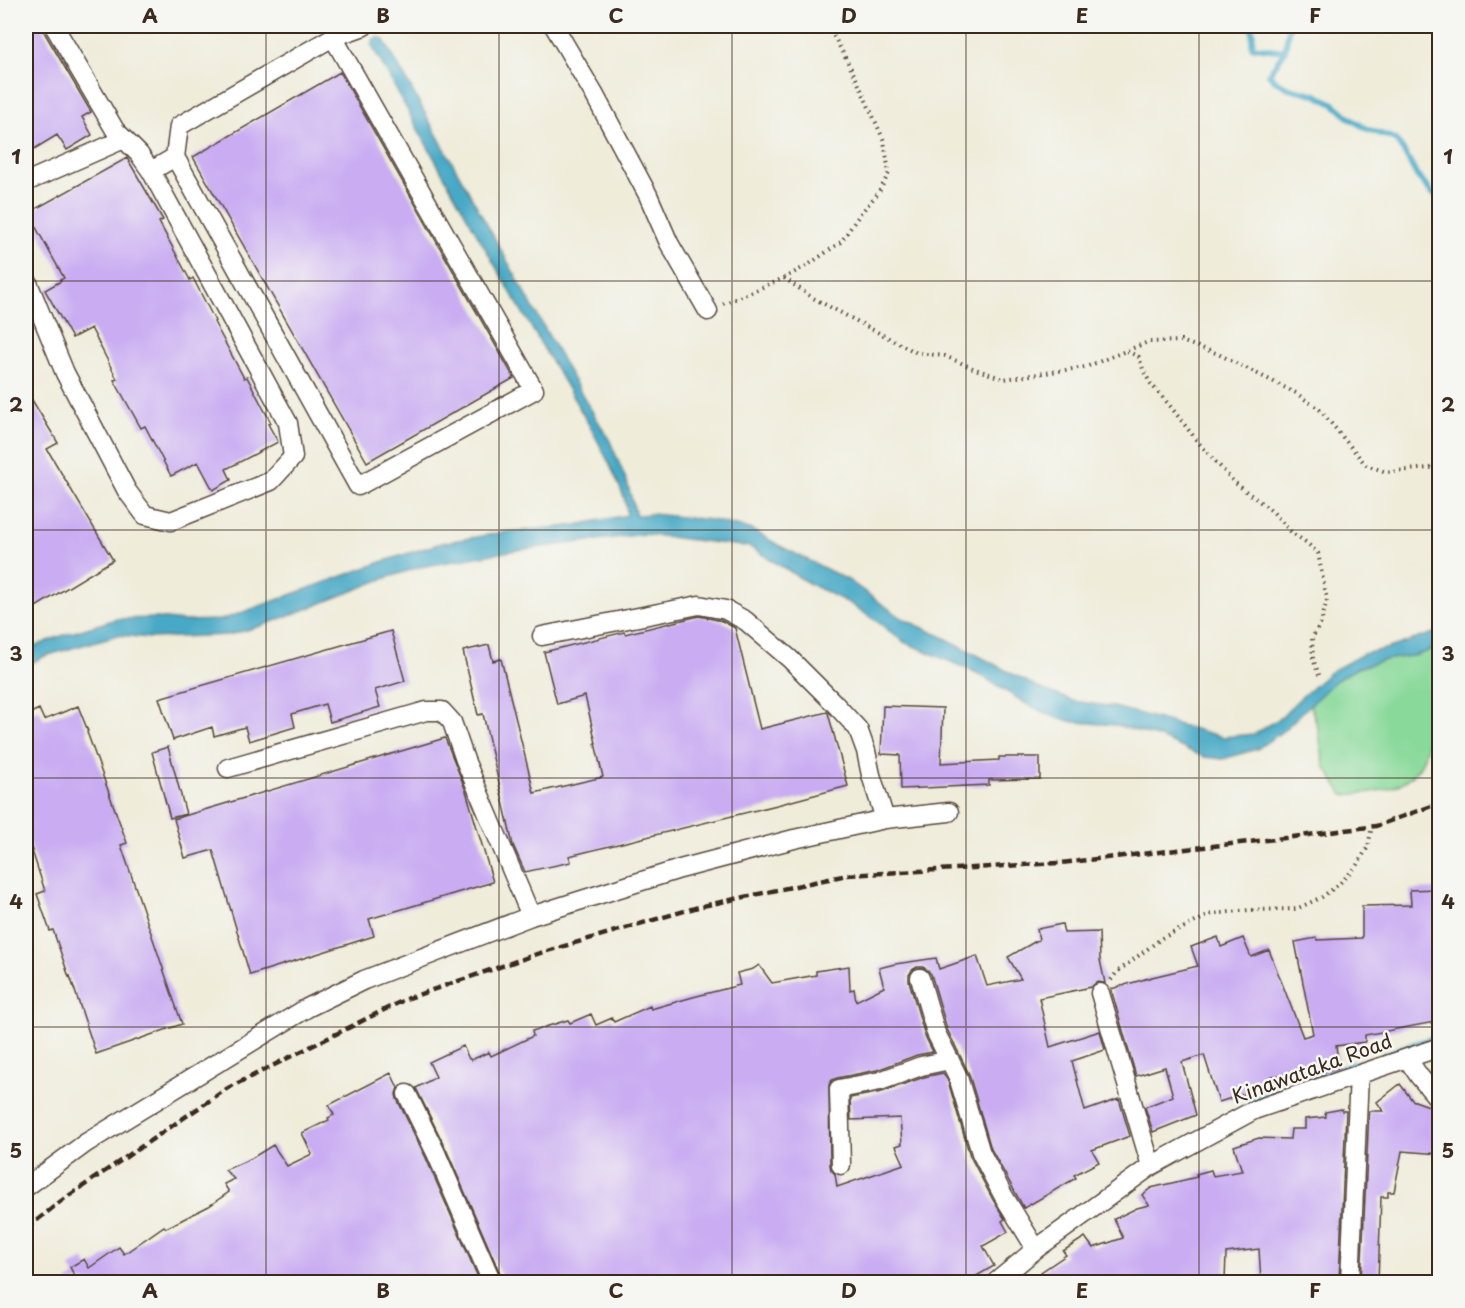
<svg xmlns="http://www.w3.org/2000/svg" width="1465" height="1308" font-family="'Playpen Sans',sans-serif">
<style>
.green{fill:#89d99a;stroke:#62825c;stroke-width:1.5}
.water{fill:#46a9c6;stroke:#406a72;stroke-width:1.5}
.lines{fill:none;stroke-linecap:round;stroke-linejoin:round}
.stream{stroke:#46a9c6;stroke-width:6}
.building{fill:#c9acf2}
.minor-casing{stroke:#56473a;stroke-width:21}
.path{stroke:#56473a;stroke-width:4;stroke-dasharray:1.5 4.5;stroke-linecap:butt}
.minor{stroke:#fff;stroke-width:18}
.rail{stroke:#3b2a1e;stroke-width:4.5;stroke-dasharray:9 4.5;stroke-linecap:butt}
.grid{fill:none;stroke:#3b2a1e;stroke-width:1.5;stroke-opacity:0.55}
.labels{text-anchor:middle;stroke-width:5;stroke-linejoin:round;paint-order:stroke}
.street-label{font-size:20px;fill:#3b2a1e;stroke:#f6f6f2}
.neatline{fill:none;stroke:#3b2a1e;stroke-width:2}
.grid-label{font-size:20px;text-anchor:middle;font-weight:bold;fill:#3b2a1e}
</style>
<rect width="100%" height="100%" fill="#f6f6f2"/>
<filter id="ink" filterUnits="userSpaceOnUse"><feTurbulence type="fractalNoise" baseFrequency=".0167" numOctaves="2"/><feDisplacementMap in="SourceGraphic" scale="12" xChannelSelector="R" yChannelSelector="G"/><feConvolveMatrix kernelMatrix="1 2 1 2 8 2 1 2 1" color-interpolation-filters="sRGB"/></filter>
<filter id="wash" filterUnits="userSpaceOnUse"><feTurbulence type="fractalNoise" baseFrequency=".008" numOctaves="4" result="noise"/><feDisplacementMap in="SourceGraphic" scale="24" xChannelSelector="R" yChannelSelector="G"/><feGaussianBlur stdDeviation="1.35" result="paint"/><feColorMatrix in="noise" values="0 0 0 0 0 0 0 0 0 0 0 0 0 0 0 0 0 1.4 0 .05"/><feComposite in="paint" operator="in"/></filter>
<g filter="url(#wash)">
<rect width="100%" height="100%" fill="#efecda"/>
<path class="green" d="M1439 647V733L1429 738C1426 747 1425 758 1420 766 1405 791 1370 793 1343 795L1324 765 1318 728 1310 704 1335 681 1357 668 1384 660 1417 655Z"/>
<path class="water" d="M377 37 383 39 396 61 574 381 610 441 627 482 636 515 652 514 711 520 752 530 782 547 848 580 902 618 947 639 1039 688 1073 701 1114 707 1137 713 1223 737 1254 734 1282 717 1297 701 1330 672 1363 654 1389 648 1439 631V647L1417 655 1384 660 1357 668 1335 681 1283 731 1257 749 1223 759 1204 757 1160 738 1116 725 1074 722 1055 717 1028 705 977 673 904 642 875 620 849 603 810 584 750 547 644 534 511 551 420 567 380 580 312 607 261 626 229 635 151 638 118 635 45 656 26 666V650L58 637 116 619 158 618 184 621 221 620 384 561 441 543 505 532 571 526 627 515C627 500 619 486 613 472 592 425 563 382 537 337 480 241 425 143 371 44L373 40Z"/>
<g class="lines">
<path class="stream" d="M1250 26 1253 32 1252 47 1285 51
M1289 26 1285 51 1269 74 1275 81 1289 88 1314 94 1334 104 1352 120 1367 129 1395 139 1404 152 1417 176 1432 193 1440 198
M1384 1055 1407 1046 1440 1036
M1250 1101 1354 1064"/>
</g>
<g id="blocks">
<path class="building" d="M26 26H43L44 32 91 112 82 117 92 135 67 150 57 135 26 154Z
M340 72 514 378 367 462 193 157Z
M127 158 163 220 159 222 190 280 193 278 215 321 214 322 244 378 247 377 271 423 268 424 278 442 226 469 231 480 213 490 198 462 171 476 145 426 141 428 114 380 117 379 91 328 72 338 45 290 61 281 60 280 64 278 28 213Z
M26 390 58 443 47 449 113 560 26 613Z
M699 616 722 621 735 628 760 729 827 712 828 713 848 786 777 805 569 856 571 862 525 872 513 845 483 714 478 715 463 651 489 645 493 661 501 659 534 793 603 777 595 743H596L585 696 557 704 544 652 624 632 625 634Z
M391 631 405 681 375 690 380 707 330 722 325 704 292 714 295 727 249 741 245 727 214 736 212 727 173 740 159 698Z
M78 706 88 731 87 732 127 843 121 845 182 1024 96 1054 70 976 69 977 53 930 50 931 37 894 45 891 26 832V715L39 709 44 720Z
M883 706 943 708 941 763 999 760V757H1040V779L989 780V785L901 789 900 755 881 754Z
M445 738 466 791 493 882 369 919 374 936 250 975 213 850 185 858 174 819Z
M168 747 186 814 170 818 152 752Z
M1437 889 1440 907V988H1437L1440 1005V1021L1365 1035V1042L1336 1046 1339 1068 1327 1070V1071L1304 1077 1303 1074 1271 1076 1273 1085 1219 1102 1204 1055 1182 1062 1196 1115 1153 1132 1145 1107 1173 1096 1165 1067 1136 1076 1111 989 1152 977 1198 966 1191 947 1218 937 1221 947 1243 938 1251 957 1269 950 1303 1037 1313 1034 1295 942 1316 938 1317 940 1362 938V906L1411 905 1410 890Z
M1062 924 1064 933 1099 932 1100 960 1105 983 1097 982 1091 987 1039 998 1050 1047 1100 1031 1105 1050 1072 1061 1085 1111 1119 1099 1130 1136 1092 1150 1099 1162 1074 1175 1076 1178 1024 1208 991 1149 969 1074 947 1029 931 974 927 970 923 967H917L912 970 909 975V981L925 1036 933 1052 917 1055 877 1070 837 1078 832 1080 829 1085 830 1165 831 1170 835 1174 837 1187 904 1164 896 1146 902 1144 900 1118 851 1120 850 1098 882 1092 924 1077 943 1073 948 1081 970 1156 993 1200 1005 1219 1002 1221 1008 1232 983 1246 994 1266 966 1282H503L502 1278 446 1149 416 1088 436 1077 429 1062 463 1046 469 1059H470L471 1060 489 1052 491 1056 533 1036 532 1031 568 1020 570 1023 591 1014 596 1025 612 1018 614 1022 650 1006 651 1009 693 997 740 985 737 973 753 969 759 965 772 983 816 975V971L849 966 850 990 854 989 856 1001 884 987 879 968 895 964 936 958 939 969 977 956 987 986 1021 979 1008 957 1036 941 1039 940 1037 929Z
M391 1073 398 1088 396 1094 397 1099 426 1158 480 1282H66L75 1277 70 1267 84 1259 89 1268 119 1247 124 1254 164 1226 166 1228 209 1206 229 1192 224 1184 234 1179 225 1170 252 1158 273 1145 287 1166 312 1154 302 1133 329 1120 328 1118 334 1115 329 1105Z
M1400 1084 1412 1100 1429 1106 1436 1111 1440 1112V1154L1402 1151 1394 1192H1388V1197H1381L1378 1282H1361L1369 1111H1383L1377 1102Z
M1342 1109V1111H1346L1339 1282H1261L1259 1249 1226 1253 1225 1282H1048L1041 1272 1066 1255 1063 1251 1085 1237 1093 1248 1123 1238 1114 1219 1137 1208 1149 1205 1142 1195 1151 1188 1197 1177 1196 1174 1211 1170 1213 1176 1242 1171 1234 1146 1259 1138 1290 1139 1291 1129H1305V1119L1326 1117 1325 1112Z"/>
</g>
</g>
<g filter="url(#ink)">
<use href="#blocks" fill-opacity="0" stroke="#56473a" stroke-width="1.5"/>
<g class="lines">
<defs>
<path id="minor" d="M554 26 594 94 648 195 669 243 708 311
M333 37 364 26
M151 171 175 157 179 126 333 37 534 390 358 486 175 157
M26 182 124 139
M26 278 65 373 127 491 145 515 171 521 271 481 293 457 288 423 151 171 139 154 115 130 54 26
M542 636 699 605 726 610 746 621 790 659 834 703 858 729 866 751 871 775 885 819
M228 768 426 711H442L452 722 465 760 531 916
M920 978 936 1033 958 1077 981 1153 1003 1195 1036 1249
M1100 993 1151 1166
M1407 1058 1419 1076 1440 1101
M407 1094 436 1153 492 1282
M841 1165 839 1089 880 1081 921 1066 950 1060
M26 1187 86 1143 307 1008 364 980 531 916 680 869 794 839 885 819 949 812
M996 1282 1036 1249 1151 1166 1254 1110 1440 1047
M1350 1282 1359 1074"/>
</defs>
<use href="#minor" class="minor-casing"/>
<path class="path" d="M784 278 813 298 917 353 945 356 975 369 1004 379 1086 367 1148 342 1181 341 1216 353 1296 393 1320 410 1366 465 1386 472 1440 467
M723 304 784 278 808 265 841 242 860 214 879 192 889 173 884 141 856 78 835 38 826 26
M1127 351 1139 357 1144 372 1151 384 1171 407 1197 441 1234 482 1272 511 1291 532 1307 543 1318 553 1327 600 1321 623 1312 638 1313 659 1319 675
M1111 980 1117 972 1162 938 1212 914 1249 910 1296 909 1322 897 1338 885 1355 868 1368 847 1371 831"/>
<use href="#minor" class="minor"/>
<path class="rail" d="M26 1229 61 1201 228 1088 406 999 537 954 698 907 847 875 1060 863 1285 838 1376 826 1440 803"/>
</g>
</g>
<path class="grid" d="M266 26V1282M499 26V1282M732 26V1282M966 26V1282M1199 26V1282M26 281H1440M26 530H1440M26 778H1440M26 1027H1440"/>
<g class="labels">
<g class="street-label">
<text transform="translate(1312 1069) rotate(-20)" y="7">Kinawataka Road</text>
</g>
</g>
<rect width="1465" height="1308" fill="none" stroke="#f6f6f2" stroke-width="66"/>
<rect x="33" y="33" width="1399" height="1242" class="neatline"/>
<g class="grid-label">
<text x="150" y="23">A</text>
<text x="383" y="23">B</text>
<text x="616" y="23">C</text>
<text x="849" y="23">D</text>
<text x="1082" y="23">E</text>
<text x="1315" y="23">F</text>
<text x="16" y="164">1</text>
<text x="1448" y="164">1</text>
<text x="16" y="412">2</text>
<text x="1448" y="412">2</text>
<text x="16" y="661">3</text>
<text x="1448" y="661">3</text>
<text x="16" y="909">4</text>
<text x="1448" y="909">4</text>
<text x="16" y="1158">5</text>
<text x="1448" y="1158">5</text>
<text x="150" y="1298">A</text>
<text x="383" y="1298">B</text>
<text x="616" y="1298">C</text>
<text x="849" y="1298">D</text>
<text x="1082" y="1298">E</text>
<text x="1315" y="1298">F</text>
</g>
</svg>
